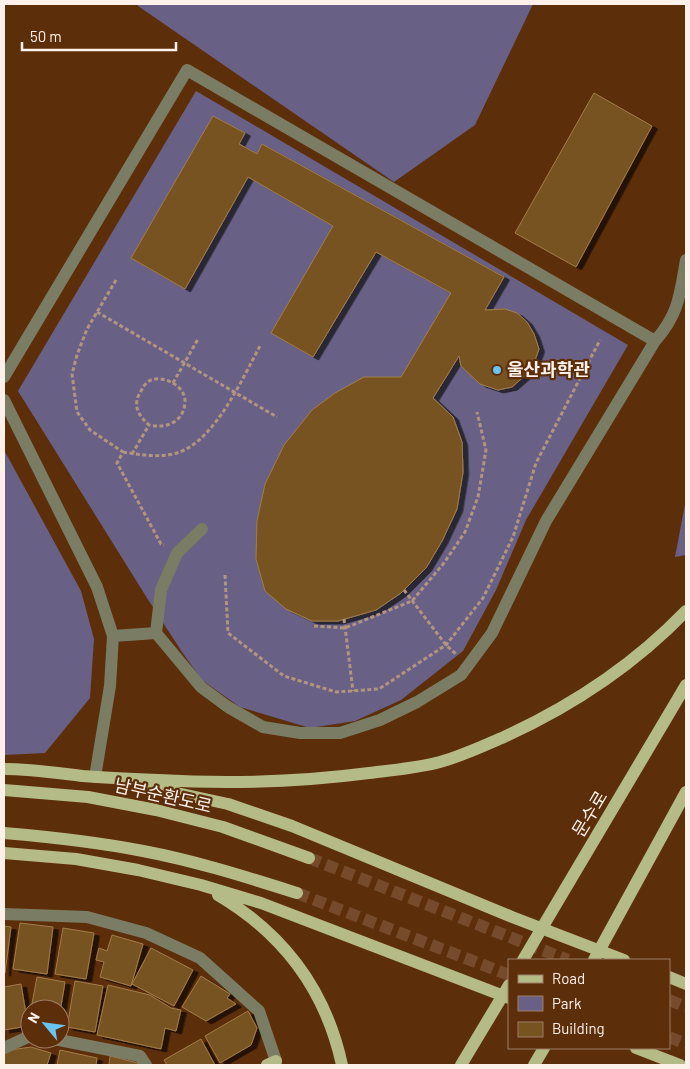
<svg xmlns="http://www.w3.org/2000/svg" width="690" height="1069" font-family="Barlow,'Noto Sans KR',sans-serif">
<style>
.green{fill:#686185}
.building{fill:#775320;stroke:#a37c4a;filter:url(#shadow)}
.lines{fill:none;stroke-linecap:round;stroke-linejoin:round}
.major-tunnel{stroke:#754b2c;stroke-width:12;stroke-dasharray:12 6;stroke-linecap:butt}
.path{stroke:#b29580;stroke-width:3;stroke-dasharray:4 2.5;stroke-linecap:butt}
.minor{stroke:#7a7c63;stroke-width:12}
.major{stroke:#b5bb87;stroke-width:12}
.poi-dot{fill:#6ac3f1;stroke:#5d2e0a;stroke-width:2}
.labels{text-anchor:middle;stroke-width:4.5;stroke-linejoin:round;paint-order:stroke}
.poi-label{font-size:18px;font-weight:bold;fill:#fef1ea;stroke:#5d2e0a;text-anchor:start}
.street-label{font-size:18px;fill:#fef1ea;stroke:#5d2e0a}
</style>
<defs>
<filter id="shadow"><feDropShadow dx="5.5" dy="3" stdDeviation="0" flood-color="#0009"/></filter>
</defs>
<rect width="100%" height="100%" fill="#5d2e0a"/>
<path class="green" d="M138 4H533L475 125 394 182 138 6Z
M196 91 628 345 526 520 496 590 463 651 401 700 355 721 310 728 240 707 202 680 182 652 147 598 18 391Z
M4 450 81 591 94 639 90 698 45 753 4 755Z
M686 499V555L675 557Z"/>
<path class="building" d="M594 93 652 126 576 267 515 233Z
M213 116 245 133 239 144 257 154 262 144 504 277 485 310 505 309 517 313 527 322 534 334 539 349 534 363 528 373 512 387 498 390 480 384 461 366 459 356 433 398 453 417 462 442 463 472 457 509 442 541 426 568 401 593 376 610 338 621H312L286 609 265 591 256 559 257 521 265 484 284 445 312 410 335 393 364 377H401L451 293 376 252 313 357 271 333 333 226 248 177 185 289 131 258Z
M20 923 53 927 47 974 13 969Z
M4 926 11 927 5 973H4Z
M63 928 94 933 86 979 55 974Z
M112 935 143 944 131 986 100 977 104 962 96 960 99 948 107 951Z
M151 948 193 970 174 1006 132 984Z
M201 976 230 994 227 998 236 1004 206 1021 182 1007Z
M37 977 65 982 60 1012V1009H31Z
M75 981 103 986 95 1032 67 1027Z
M21 984 28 1026 4 1030V987Z
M108 985 150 995 171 1008 181 1010 176 1031 165 1028 161 1049 97 1035Z
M248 1011 257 1028 251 1045 220 1063 205 1036Z
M201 1039 215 1065H167L164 1060Z
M31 1047 51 1053 47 1065H4V1053L10 1050Z
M60 1050 97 1058 96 1065H57Z
M110 1056 138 1063 139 1065H109Z"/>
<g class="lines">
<path class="major-tunnel" d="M309 858 568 960
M297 893 509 975
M669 1000 686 1007
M669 1037 686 1044"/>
<path class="path" d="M116 280 87 329 77 355 72 374 77 412 90 430 123 452 117 463 161 544 164 545
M97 312 277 417
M173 383 198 339
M123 452C141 455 159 458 177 453 215 441 242 379 260 346
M132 454 149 425C138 415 132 405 141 391 143 387 146 382 151 380 165 375 186 387 185 402 184 422 166 429 149 425
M225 575 228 633 284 676 336 692 379 689 446 645 483 598 513 537 536 463 600 340
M404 590 446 645 457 655
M344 619 353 691
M314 626 345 628 412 601 444 563 465 532 478 497 486 450 477 412"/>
<path class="minor" d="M4 377 187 70 655 341C679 314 680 294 686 260
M4 400 97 587 113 636 110 686 95 777
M202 529 177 553 161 590 156 633 201 687 228 707 263 727 300 733H340L380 720 417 702 461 675 492 633 546 521 655 341
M113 636 156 633
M4 914 87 917 146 933 200 958 259 1011 276 1061
M54 1039 140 1056 146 1065
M4 1048 30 1036"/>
<path class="major" d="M4 769C30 769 57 773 83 776 108 778 133 779 158 780 228 784 300 782 369 773 393 770 418 768 440 762 462 756 483 746 504 737 572 706 634 665 686 611
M149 787 228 804 292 826 512 917 624 960
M4 790 88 797 156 810 223 827 309 858
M4 833C51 837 97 842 143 851 196 861 246 877 297 893
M4 853 76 859 138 870 201 885 261 903 509 998
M218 895C284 934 326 991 342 1065
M523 960 686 685
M594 960 686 792
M669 977 686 984
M636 1048 680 1065
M267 1065 276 1061
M461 1065 509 985
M534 1065 544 1048"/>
</g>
<circle class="poi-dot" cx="497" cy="370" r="5"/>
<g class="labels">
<g class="poi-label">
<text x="507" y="376">울산과학관</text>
</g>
<g class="street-label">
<text transform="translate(163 796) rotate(13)" y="6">남부순환도로</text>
<text transform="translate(590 814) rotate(-59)" y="6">문수로</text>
</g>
</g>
<rect width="690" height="1069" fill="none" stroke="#fef1ea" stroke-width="10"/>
<rect x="508" y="959" width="162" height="90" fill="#5d2e0a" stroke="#9d7c64"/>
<rect x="518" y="975" width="25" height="8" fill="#b5bb87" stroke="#9d7c64"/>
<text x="552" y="984" font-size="15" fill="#fef1ea">Road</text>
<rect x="518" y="996" width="25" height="15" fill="#686185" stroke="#9d7c64"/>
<text x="552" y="1009" font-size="15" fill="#fef1ea">Park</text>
<rect x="518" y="1022" width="25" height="15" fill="#775320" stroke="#9d7c64"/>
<text x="552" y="1034" font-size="15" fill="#fef1ea">Building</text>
<g transform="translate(45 1024) rotate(299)"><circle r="24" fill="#5d2e0a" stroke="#9d7c64"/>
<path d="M0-4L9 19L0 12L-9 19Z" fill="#6ac3f1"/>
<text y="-8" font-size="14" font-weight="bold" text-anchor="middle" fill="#fef1ea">N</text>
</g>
<path d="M22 42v8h154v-8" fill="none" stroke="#fef1ea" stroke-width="2.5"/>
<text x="30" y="42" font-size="15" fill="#fef1ea" stroke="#5d2e0a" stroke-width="4" paint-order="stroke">50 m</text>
</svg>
